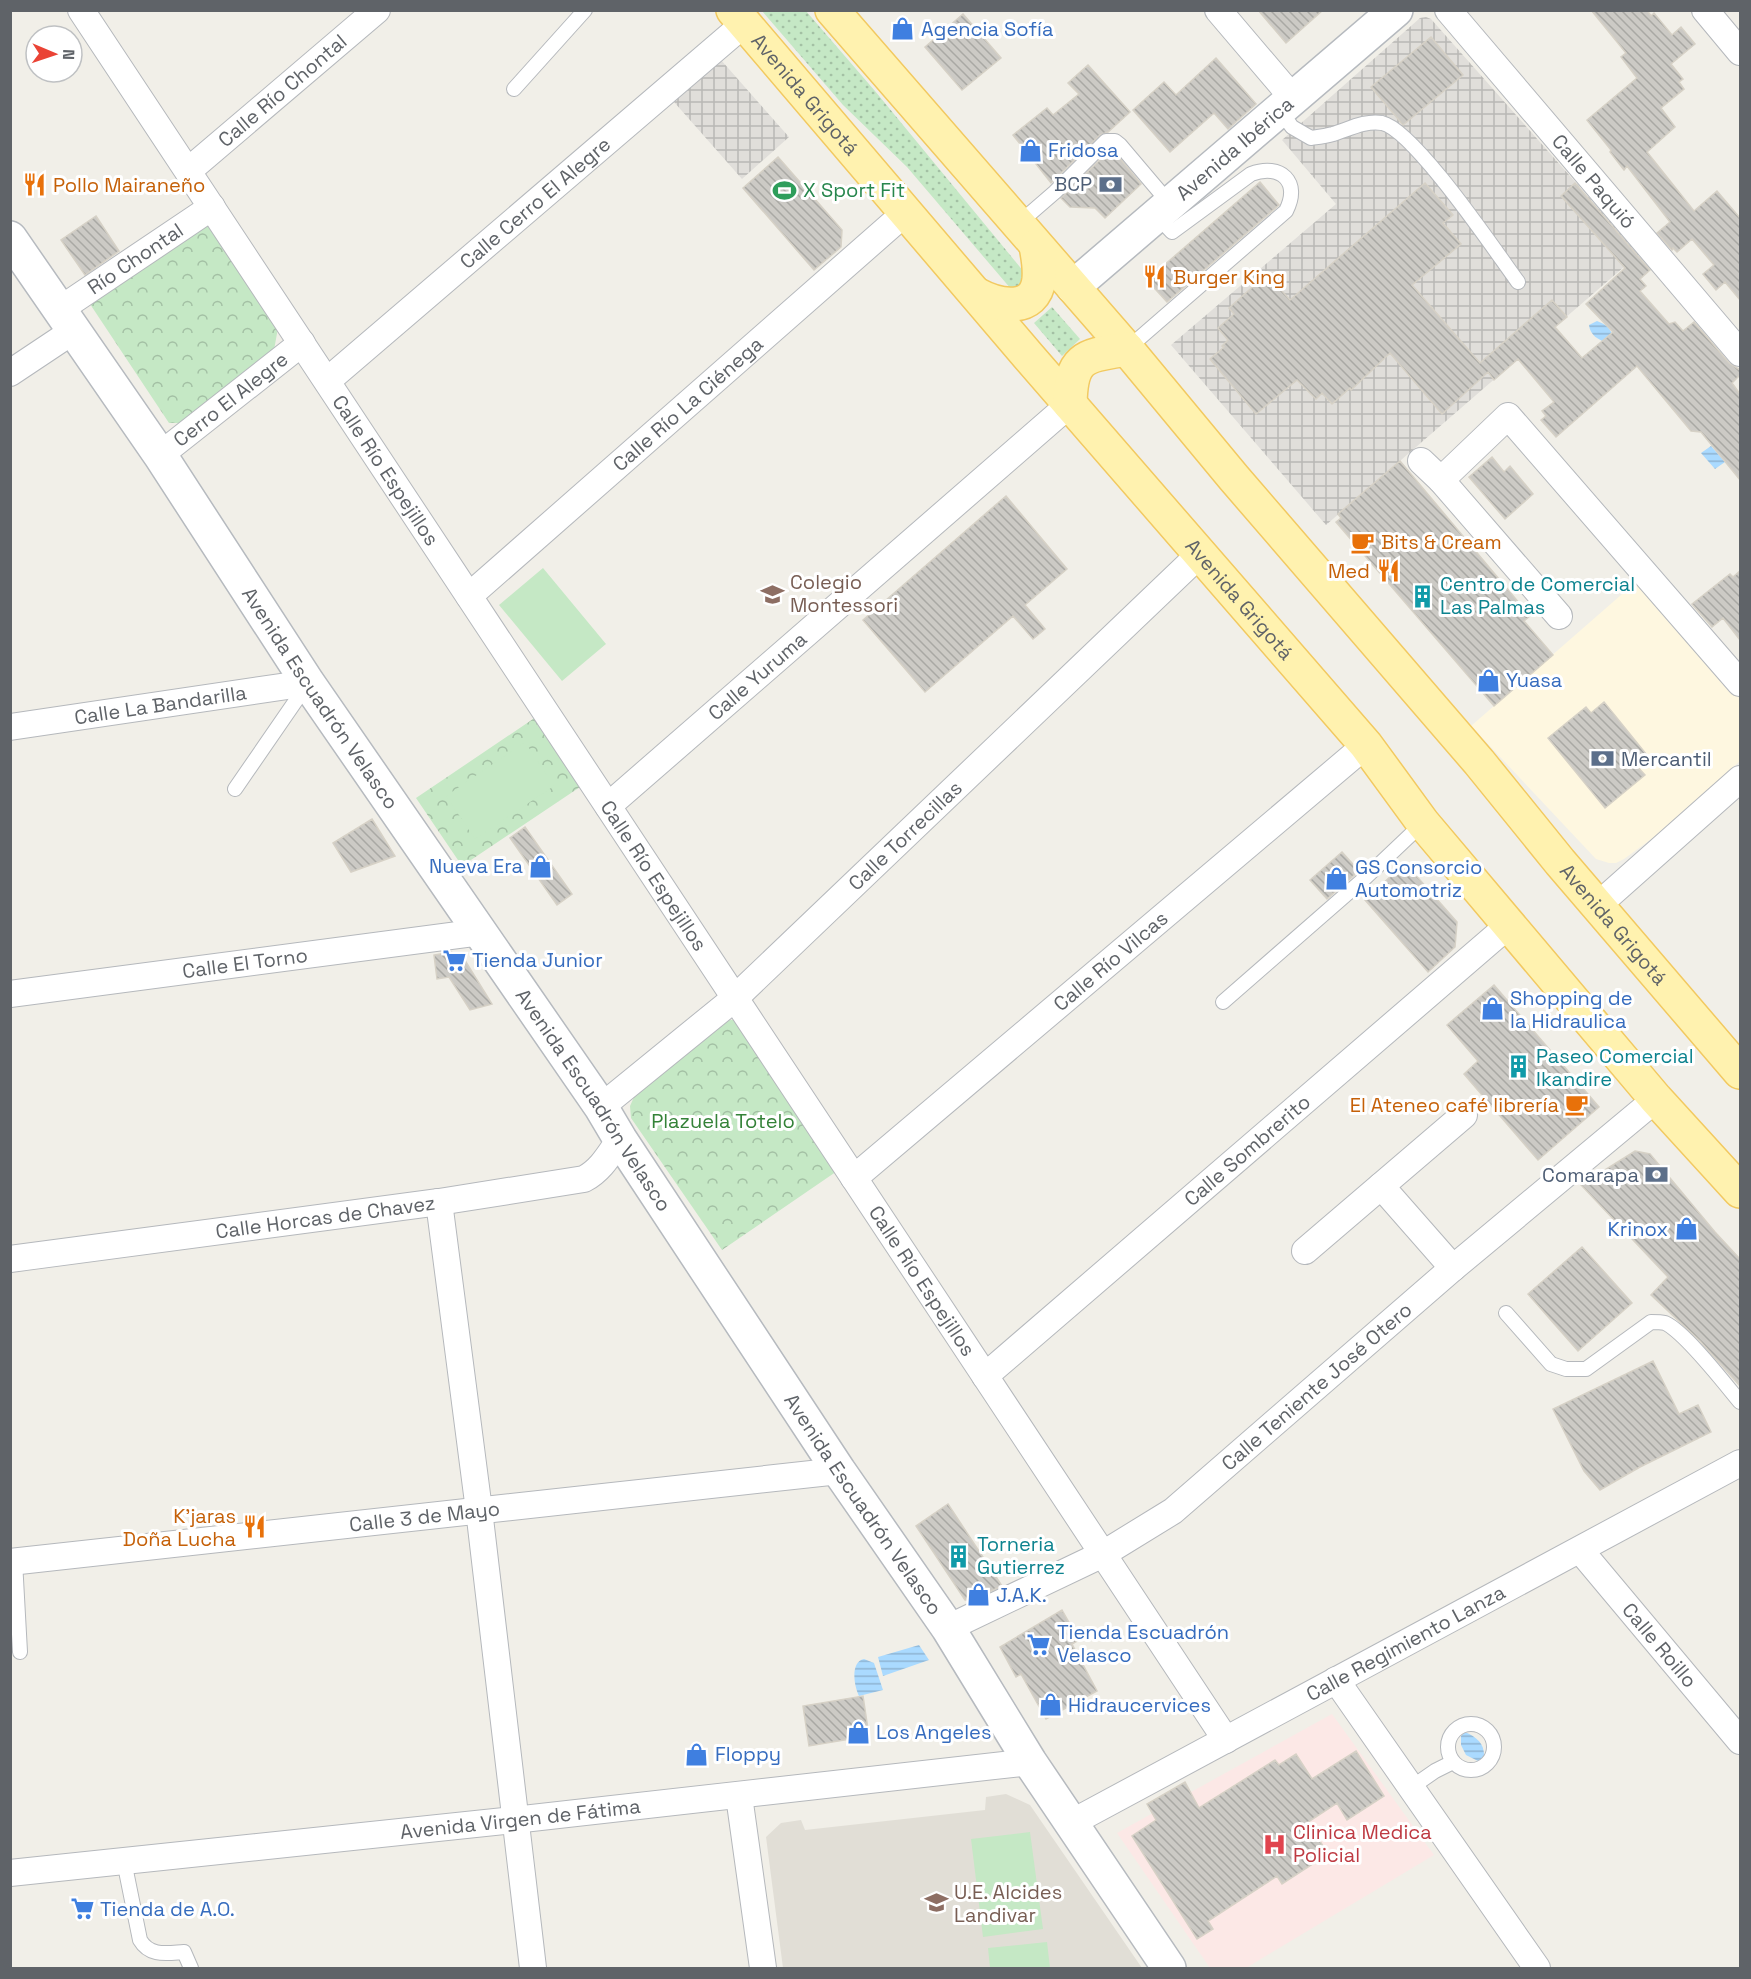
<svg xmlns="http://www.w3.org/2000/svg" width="1751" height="1979" font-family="'Space Grotesk',sans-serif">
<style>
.commercial{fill:#fef7e0}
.industrial{fill:url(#industrial-grid)}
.education{fill:#e1ded6}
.medical{fill:#fce8e6}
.grass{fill:url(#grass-dots)}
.park{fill:url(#park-crowns)}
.garden{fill:#c5e8c5}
.water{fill:url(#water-rules)}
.building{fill:url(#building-back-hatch);stroke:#d6d1c6;stroke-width:1.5}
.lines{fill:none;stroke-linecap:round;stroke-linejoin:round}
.lane-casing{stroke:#b5b8bc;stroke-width:16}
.street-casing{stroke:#b5b8bc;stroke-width:28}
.secondary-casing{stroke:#b6babf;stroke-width:36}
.primary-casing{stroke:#f2c960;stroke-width:36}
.lane{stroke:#fff;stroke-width:14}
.street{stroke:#fff;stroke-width:26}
.secondary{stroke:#fff;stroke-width:33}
.primary{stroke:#fff2af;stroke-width:33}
.labels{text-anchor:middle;stroke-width:6;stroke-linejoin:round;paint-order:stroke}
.shop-label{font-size:20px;fill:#366cbe;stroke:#fff;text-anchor:start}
.street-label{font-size:20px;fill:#5f6368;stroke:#fff}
.service-label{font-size:20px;fill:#4e5e75;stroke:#fff;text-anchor:end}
.food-label{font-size:20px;fill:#c56008;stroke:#fff;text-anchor:start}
.leisure-label{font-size:20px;fill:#27864d;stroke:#fff;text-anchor:start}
.education-label{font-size:20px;fill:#785e54;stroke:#fff;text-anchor:start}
.culture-label{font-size:20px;fill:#0d838f;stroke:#fff;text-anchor:start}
.park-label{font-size:20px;fill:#348238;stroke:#fff}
.health-label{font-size:20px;fill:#be3a42;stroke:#fff;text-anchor:start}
</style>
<defs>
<pattern id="industrial-grid" width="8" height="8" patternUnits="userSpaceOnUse" patternTransform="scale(1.5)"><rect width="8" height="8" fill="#e0deda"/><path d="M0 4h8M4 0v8" fill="none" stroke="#b9b8b5"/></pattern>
<pattern id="grass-dots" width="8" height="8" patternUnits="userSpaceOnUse" patternTransform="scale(1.5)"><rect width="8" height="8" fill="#c5e8c5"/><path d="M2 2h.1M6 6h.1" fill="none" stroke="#a3c0a4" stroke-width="1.8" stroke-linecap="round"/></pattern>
<pattern id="park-crowns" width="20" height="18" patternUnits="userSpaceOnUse" patternTransform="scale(1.5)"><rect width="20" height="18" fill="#c5e8c5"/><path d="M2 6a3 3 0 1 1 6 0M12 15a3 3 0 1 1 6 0" fill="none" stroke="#a3c0a4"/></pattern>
<pattern id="water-rules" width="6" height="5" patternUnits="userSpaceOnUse" patternTransform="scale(1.5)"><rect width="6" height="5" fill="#aadaff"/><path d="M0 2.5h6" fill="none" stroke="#8eb4d2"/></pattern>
<pattern id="building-back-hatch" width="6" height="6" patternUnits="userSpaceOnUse" patternTransform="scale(1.5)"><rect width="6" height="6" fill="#cccac5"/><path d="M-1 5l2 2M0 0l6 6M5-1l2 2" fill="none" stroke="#a9a8a4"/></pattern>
</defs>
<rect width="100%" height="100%" fill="#f1efe8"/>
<path class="commercial" d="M1637 581 1740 699V761L1654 837 1624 859 1616 863H1609L1596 859 1471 726Z"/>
<path class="industrial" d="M1426 17 1431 19 1639 254 1326 525 1171 345 1336 204 1282 140 1420 18Z
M721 60 789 137 742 179 674 102Z"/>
<path class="education" d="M1006 1794 1030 1805 1142 1968H783L766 1837 781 1823 801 1820 805 1830 985 1810 986 1797Z"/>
<path class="medical" d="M1332 1714 1434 1855 1246 1968H1210L1117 1833Z"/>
<path class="grass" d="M762 11H806L875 91 1029 278 1017 296 907 167 843 105Z
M1052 307 1080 339 1062 356 1034 323Z"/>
<path class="park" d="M207 218 278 328 274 350 184 423H169L88 301Z
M536 717 583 785 462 866 416 798Z
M737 1019 843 1167 722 1250 631 1118 630 1106 634 1097 725 1021Z"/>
<path class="garden" d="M543 568 606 644 562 681 499 605Z
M525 742 554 786 475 839 446 796Z
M1030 1832 1043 1929 983 1937 971 1839Z
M1047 1942 1050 1968H990L988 1948Z"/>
<path class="water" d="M1597 321C1605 324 1611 328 1613 337L1608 343C1598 340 1590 335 1589 325Z
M1711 446 1725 462 1715 469 1701 453Z
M919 1645 929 1660 883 1676 878 1657Z
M864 1659 874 1663 883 1690 859 1696C854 1686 850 1662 864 1659Z
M1465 1732C1478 1738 1485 1744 1484 1758L1480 1762 1466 1755 1461 1745V1736Z"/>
<path class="building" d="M1258 10H1323L1286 43Z
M1591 10H1647L1651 16 1654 13 1672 35 1681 27 1695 44 1671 64 1683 79 1679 82 1684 89 1661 108 1675 127 1647 152 1694 211 1717 191 1740 218V300L1725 282 1716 290 1703 274 1714 265 1692 239 1677 252 1673 248 1672 250 1657 233 1670 222 1627 166 1624 170 1610 152 1611 150 1587 120 1637 78 1621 57 1626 53Z
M963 14 1001 58 962 90 925 47Z
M1431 37 1463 75 1403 125 1371 87Z
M1216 58 1256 104 1228 129 1214 113 1170 152 1133 110 1164 82 1176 95Z
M1088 65 1130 112 1108 132 1100 135 1051 183 1013 135 1047 108 1053 115 1079 94 1068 83Z
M1110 150 1114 151 1141 184 1105 218 1095 208 1070 207 1061 198Z
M778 157 842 230 841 247 814 270 743 188Z
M1260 182 1279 205 1167 302 1147 280Z
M1425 183 1453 215 1443 223 1461 244 1412 285 1480 363 1552 300 1567 317 1555 327 1582 358 1613 332 1586 304 1625 268 1561 196 1575 183 1650 270 1640 279 1646 286 1640 291 1669 324 1675 322 1683 331 1694 322 1729 363 1740 370V375L1732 383 1740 394V480L1701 432 1691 431 1637 366 1556 437 1541 420 1546 416 1542 411 1554 402 1518 359 1494 380 1488 372 1442 414 1390 353 1351 390 1350 388 1332 404 1322 393 1316 399 1297 380 1256 414 1210 359 1224 347 1222 346 1228 340 1218 328 1234 314 1229 308 1267 274 1290 300Z
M96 216 119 251 85 275 61 240Z
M1492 457 1504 472 1510 466 1533 494 1505 519 1469 477Z
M1400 461 1530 616 1524 621 1553 655 1494 706 1336 522 1341 518 1338 514Z
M1006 496 1067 569 1025 605 1045 629 1033 639 1013 616 925 692 863 620Z
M1740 571V640L1723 618 1712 627 1692 604 1730 574 1733 577Z
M1604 702 1647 755 1635 764 1645 775 1605 808 1548 738 1586 707 1591 713Z
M372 819 395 856 351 872 333 843Z
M525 827 572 894 557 905 510 838Z
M1342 852 1359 871 1327 899 1310 880Z
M1405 863 1457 922 1455 947 1428 972 1365 900Z
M451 952 463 957 492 1004 470 1010 449 977 437 979 434 955Z
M1494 985 1599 1107 1538 1160 1464 1074 1478 1061 1447 1025Z
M1635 1151 1650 1154 1715 1232 1740 1259V1386L1700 1341 1651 1295 1668 1277 1581 1185Z
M1582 1247 1632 1303 1578 1351 1528 1294Z
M1653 1361 1679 1414 1698 1405 1711 1432 1640 1467 1600 1490 1584 1471 1553 1409Z
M948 1504 1002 1586 971 1600H965L916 1526Z
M1062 1610 1079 1640 1072 1644 1097 1691 1046 1719 1021 1674 1016 1677 1000 1647Z
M863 1696 869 1736 809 1746 803 1706Z
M1356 1751 1384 1796 1347 1820 1337 1803 1308 1822 1328 1854 1282 1884 1277 1876 1208 1921 1213 1929 1197 1939 1132 1836 1156 1820 1147 1804 1185 1782 1199 1808 1275 1760 1279 1765 1296 1754 1312 1779Z"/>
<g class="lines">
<defs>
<path id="lane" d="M514 89 585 10
M1279 109 1292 127 1311 138C1318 137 1326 136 1333 134 1349 129 1366 120 1382 123 1414 130 1496 252 1518 282
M1018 224 1055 192 1106 141H1115L1120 145 1170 204
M1127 349 1286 211C1301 182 1281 163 1251 174L1172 232 1157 216
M235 789 308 683
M1223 1002 1365 878 1423 823
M1506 1313 1551 1364 1566 1369H1586L1651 1322C1655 1322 1661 1322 1665 1323 1685 1332 1725 1384 1740 1402
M15 1561 20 1652
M1448 1747a23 23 0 1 1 46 0a23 23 0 1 1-46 0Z
M1412 1787 1435 1771 1453 1762
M124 1861 140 1940C150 1957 167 1953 184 1952L191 1968"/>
<g id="street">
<path id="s1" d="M81 10 1226 1740"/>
<path d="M1218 10 1292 97"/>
<path id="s2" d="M1448 10 1740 353"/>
<path d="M1705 10 1740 52"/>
<path id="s3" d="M188 171 377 10"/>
<path id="s4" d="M59 310 212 207"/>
<path d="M10 373 73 331"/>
<path id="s5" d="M327 381 744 24"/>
<path id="s6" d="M160 455 302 343"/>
<path d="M1421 461 1441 480"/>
<path id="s7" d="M469 596 905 213"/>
<path d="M1559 616 1441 480 1508 416 1740 683"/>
<path id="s8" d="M10 727 308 683"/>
<path id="s9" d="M608 806 1070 404"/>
<path d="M1597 906 1740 779"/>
<path id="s10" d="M10 994 481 932"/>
<path id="s11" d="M601 1107 735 998 1200 554"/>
<path id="s12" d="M854 1178 1366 745"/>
<path d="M1381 1186 1453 1268"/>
<path d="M439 1202 479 1510 533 1968"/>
<path d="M1305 1251 1464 1115"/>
<path id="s13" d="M10 1259 439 1202 584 1179C601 1170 609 1155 620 1139"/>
<path id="s14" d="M985 1376 1510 924"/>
<path id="s15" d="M1580 1550 1740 1741"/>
<path id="s16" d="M10 1562 839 1471"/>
<path id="s17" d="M948 1628 1103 1554 1173 1511 1453 1268 1656 1099"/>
<path d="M1336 1680 1537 1968"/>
<path d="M739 1796 763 1968"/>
<path id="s18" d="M1071 1823 1740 1463"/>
<path id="s19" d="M10 1873 514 1820 1030 1762"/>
</g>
<g id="secondary">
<path id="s20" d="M10 238 160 455 308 683 601 1107 620 1139 839 1471 948 1628 1030 1762 1169 1968"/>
<path id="s21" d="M1073 287 1396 10"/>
</g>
<g id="primary">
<path id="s22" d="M733 10 1029 357 1366 745 1423 823 1656 1099 1740 1191"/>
<path id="s23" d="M832 10 1127 349 1234 478 1479 762 1560 862 1740 1072"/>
<path d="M976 294C998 306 1035 314 1039 279 1040 268 1038 256 1036 246"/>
<path d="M1070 404C1071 356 1084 356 1127 349"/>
</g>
</defs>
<use href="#lane" class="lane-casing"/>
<use href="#street" class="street-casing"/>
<use href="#secondary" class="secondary-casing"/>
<use href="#primary" class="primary-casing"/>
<use href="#lane" class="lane"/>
<use href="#street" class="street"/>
<use href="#secondary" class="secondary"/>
<use href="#primary" class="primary"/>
</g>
<defs>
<symbol id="shop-bare" viewBox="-9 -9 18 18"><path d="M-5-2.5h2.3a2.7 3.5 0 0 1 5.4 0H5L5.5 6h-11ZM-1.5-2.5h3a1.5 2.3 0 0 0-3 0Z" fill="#3f7fe0" stroke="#fff" stroke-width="2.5" paint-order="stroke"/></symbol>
<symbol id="bank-bare" viewBox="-9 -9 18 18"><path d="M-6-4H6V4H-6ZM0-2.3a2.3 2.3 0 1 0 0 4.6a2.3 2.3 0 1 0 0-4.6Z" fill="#5c6f8a" stroke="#fff" stroke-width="2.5" paint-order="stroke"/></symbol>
<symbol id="restaurant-bare" viewBox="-9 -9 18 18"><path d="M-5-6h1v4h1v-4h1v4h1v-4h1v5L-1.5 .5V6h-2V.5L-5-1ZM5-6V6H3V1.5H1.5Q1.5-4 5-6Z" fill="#e8710a" stroke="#fff" stroke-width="2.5" paint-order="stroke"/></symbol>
<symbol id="stadium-bare" viewBox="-9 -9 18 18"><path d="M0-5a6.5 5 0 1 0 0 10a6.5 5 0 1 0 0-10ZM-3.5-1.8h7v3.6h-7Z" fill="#2e9e5b" stroke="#fff" stroke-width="2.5" paint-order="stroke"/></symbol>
<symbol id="cafe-bare" viewBox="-9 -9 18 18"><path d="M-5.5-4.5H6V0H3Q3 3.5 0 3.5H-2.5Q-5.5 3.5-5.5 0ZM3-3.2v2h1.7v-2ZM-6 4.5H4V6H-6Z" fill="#e8710a" stroke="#fff" stroke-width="2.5" paint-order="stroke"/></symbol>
<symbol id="school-bare" viewBox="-9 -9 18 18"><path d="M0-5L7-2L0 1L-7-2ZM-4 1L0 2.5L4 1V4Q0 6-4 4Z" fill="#8d6e63" stroke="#fff" stroke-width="2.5" paint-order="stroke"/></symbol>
<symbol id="building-bare" viewBox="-9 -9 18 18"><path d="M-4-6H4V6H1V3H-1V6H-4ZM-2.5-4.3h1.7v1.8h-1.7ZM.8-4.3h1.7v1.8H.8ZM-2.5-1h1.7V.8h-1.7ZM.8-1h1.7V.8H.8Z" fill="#0f9aa8" stroke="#fff" stroke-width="2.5" paint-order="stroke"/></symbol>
<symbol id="supermarket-bare" viewBox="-9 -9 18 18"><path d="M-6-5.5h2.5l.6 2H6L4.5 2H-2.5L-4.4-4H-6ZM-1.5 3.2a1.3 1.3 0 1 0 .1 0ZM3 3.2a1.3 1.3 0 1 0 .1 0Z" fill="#3f7fe0" stroke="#fff" stroke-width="2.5" paint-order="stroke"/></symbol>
<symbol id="hospital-bare" viewBox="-9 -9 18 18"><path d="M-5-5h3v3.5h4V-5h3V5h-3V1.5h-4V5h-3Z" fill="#e0444e" stroke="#fff" stroke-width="2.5" paint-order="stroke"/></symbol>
</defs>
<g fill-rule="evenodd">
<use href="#shop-bare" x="886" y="12" width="33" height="33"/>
<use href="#shop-bare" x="1014" y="134" width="33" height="33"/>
<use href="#bank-bare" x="1094" y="168" width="33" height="33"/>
<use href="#restaurant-bare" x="18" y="168" width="33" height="33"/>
<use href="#stadium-bare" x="768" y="174" width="33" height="33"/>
<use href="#restaurant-bare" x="1138" y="260" width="33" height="33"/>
<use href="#cafe-bare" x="1346" y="526" width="33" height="33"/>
<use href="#restaurant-bare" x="1372" y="554" width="33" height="33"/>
<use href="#school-bare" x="756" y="578" width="33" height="33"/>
<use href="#building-bare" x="1406" y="580" width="33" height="33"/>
<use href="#shop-bare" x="1472" y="664" width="33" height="33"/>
<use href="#bank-bare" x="1586" y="742" width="33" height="33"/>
<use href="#shop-bare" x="524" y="850" width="33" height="33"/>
<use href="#shop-bare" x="1320" y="862" width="33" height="33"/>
<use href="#supermarket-bare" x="438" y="944" width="33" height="33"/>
<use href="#shop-bare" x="1476" y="992" width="33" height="33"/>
<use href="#building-bare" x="1502" y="1050" width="33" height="33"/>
<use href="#cafe-bare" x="1560" y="1088" width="33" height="33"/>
<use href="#bank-bare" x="1640" y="1158" width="33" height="33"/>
<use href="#shop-bare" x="1670" y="1212" width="33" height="33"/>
<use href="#restaurant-bare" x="238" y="1510" width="33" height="33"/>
<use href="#building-bare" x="942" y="1540" width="33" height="33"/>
<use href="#shop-bare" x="962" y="1578" width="33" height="33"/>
<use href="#supermarket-bare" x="1022" y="1628" width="33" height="33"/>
<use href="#shop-bare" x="1034" y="1688" width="33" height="33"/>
<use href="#shop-bare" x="842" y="1716" width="33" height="33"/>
<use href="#shop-bare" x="680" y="1738" width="33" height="33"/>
<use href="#hospital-bare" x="1258" y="1828" width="33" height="33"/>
<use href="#school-bare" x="920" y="1886" width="33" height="33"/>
<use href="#supermarket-bare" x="66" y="1892" width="33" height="33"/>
</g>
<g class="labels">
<g class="shop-label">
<text x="921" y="36">Agencia Sofía</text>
<text x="1048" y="157">Fridosa</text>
<text x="1506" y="687">Yuasa</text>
<text x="523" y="873" text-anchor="end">Nueva Era</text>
<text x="1355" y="874">GS Consorcio<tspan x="1355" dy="23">Automotriz</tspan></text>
<text x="472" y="967">Tienda Junior</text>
<text x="1510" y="1005">Shopping de<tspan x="1510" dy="23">la Hidraulica</tspan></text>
<text x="1668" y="1236" text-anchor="end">Krinox</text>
<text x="996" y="1602">J.A.K.</text>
<text x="1057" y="1639">Tienda Escuadrón<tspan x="1057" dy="23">Velasco</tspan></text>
<text x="1068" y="1712">Hidraucervices</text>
<text x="876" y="1739">Los Angeles</text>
<text x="715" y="1761">Floppy</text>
<text x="100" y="1916">Tienda de A.O.</text>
</g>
<g class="street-label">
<text dy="7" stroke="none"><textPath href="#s3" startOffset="124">Calle Río Chontal</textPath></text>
<text dy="7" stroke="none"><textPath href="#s22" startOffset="111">Avenida Grigotá</textPath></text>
<text dy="7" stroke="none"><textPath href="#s21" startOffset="213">Avenida Ibérica</textPath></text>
<text dy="7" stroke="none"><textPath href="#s2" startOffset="225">Calle Paquió</textPath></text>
<text dy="7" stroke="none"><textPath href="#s5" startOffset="274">Calle Cerro El Alegre</textPath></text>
<text dy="7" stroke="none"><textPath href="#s4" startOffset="92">Río Chontal</textPath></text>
<text dy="7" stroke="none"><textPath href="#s6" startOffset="90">Cerro El Alegre</textPath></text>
<text dy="7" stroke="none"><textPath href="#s7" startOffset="291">Calle Río La Ciénega</textPath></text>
<text dy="7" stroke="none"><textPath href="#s1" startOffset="552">Calle Río Espejillos</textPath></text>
<text dy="7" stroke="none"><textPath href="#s22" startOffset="777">Avenida Grigotá</textPath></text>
<text dy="7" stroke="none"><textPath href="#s9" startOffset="198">Calle Yuruma</textPath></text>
<text dy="7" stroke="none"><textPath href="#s20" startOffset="555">Avenida Escuadrón Velasco</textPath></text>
<text dy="7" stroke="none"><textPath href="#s8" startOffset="152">Calle La Bandarilla</textPath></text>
<text dy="7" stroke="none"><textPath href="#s11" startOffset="408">Calle Torrecillas</textPath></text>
<text dy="7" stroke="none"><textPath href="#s1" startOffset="1038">Calle Río Espejillos</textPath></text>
<text dy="7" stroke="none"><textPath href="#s23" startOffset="1203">Avenida Grigotá</textPath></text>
<text dy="7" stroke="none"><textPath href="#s12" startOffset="336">Calle Río Vilcas</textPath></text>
<text dy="7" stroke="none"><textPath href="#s10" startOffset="237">Calle El Torno</textPath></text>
<text dy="7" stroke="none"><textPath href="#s20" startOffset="1041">Avenida Escuadrón Velasco</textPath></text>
<text dy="7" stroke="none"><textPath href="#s14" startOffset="346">Calle Sombrerito</textPath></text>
<text dy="7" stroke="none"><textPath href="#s13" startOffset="318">Calle Horcas de Chavez</textPath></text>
<text dy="7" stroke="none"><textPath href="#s1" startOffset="1524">Calle Río Espejillos</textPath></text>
<text dy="7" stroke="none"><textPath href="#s17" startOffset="444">Calle Teniente José Otero</textPath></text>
<text dy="7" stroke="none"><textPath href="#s20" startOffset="1527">Avenida Escuadrón Velasco</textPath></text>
<text dy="7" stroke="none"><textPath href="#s16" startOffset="417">Calle 3 de Mayo</textPath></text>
<text dy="7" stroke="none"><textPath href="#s18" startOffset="380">Calle Regimiento Lanza</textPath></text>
<text dy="7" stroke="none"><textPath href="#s15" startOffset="124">Calle Roillo</textPath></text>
<text dy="7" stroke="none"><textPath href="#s19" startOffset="513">Avenida Virgen de Fátima</textPath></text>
</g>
<g class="service-label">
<text x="1092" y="191">BCP</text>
<text x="1621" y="766" text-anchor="start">Mercantil</text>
<text x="1639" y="1182">Comarapa</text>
</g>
<g class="food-label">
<text x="53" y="192">Pollo Mairaneño</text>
<text x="1173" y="284">Burger King</text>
<text x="1381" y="549">Bits &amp; Cream</text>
<text x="1370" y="578" text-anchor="end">Med</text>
<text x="1559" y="1112" text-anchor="end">El Ateneo café librería</text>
<text x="236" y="1523" text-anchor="end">K'jaras<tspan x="236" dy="23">Doña Lucha</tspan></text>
</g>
<g class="leisure-label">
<text x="803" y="197">X Sport Fit</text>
</g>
<g class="education-label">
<text x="790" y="589">Colegio<tspan x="790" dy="23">Montessori</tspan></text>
<text x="954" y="1899">U.E. Alcides<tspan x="954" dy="23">Landivar</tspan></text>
</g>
<g class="culture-label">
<text x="1440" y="591">Centro de Comercial<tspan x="1440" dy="23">Las Palmas</tspan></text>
<text x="1536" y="1063">Paseo Comercial<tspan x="1536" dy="23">Ikandire</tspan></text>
<text x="977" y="1551">Torneria<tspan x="977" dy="23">Gutierrez</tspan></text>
</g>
<g class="park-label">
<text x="723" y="1128">Plazuela Totelo</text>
</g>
<g class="health-label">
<text x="1293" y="1839">Clinica Medica<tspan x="1293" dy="23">Policial</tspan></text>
</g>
</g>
<rect width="1751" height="1979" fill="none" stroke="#5f6368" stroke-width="24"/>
<g transform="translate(54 54) rotate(92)"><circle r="28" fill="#ffffff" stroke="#bfc1c3" stroke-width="1.5"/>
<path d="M0-4.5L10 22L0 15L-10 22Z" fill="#ea4335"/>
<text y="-9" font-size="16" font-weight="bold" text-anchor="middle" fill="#5f6368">N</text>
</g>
</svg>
